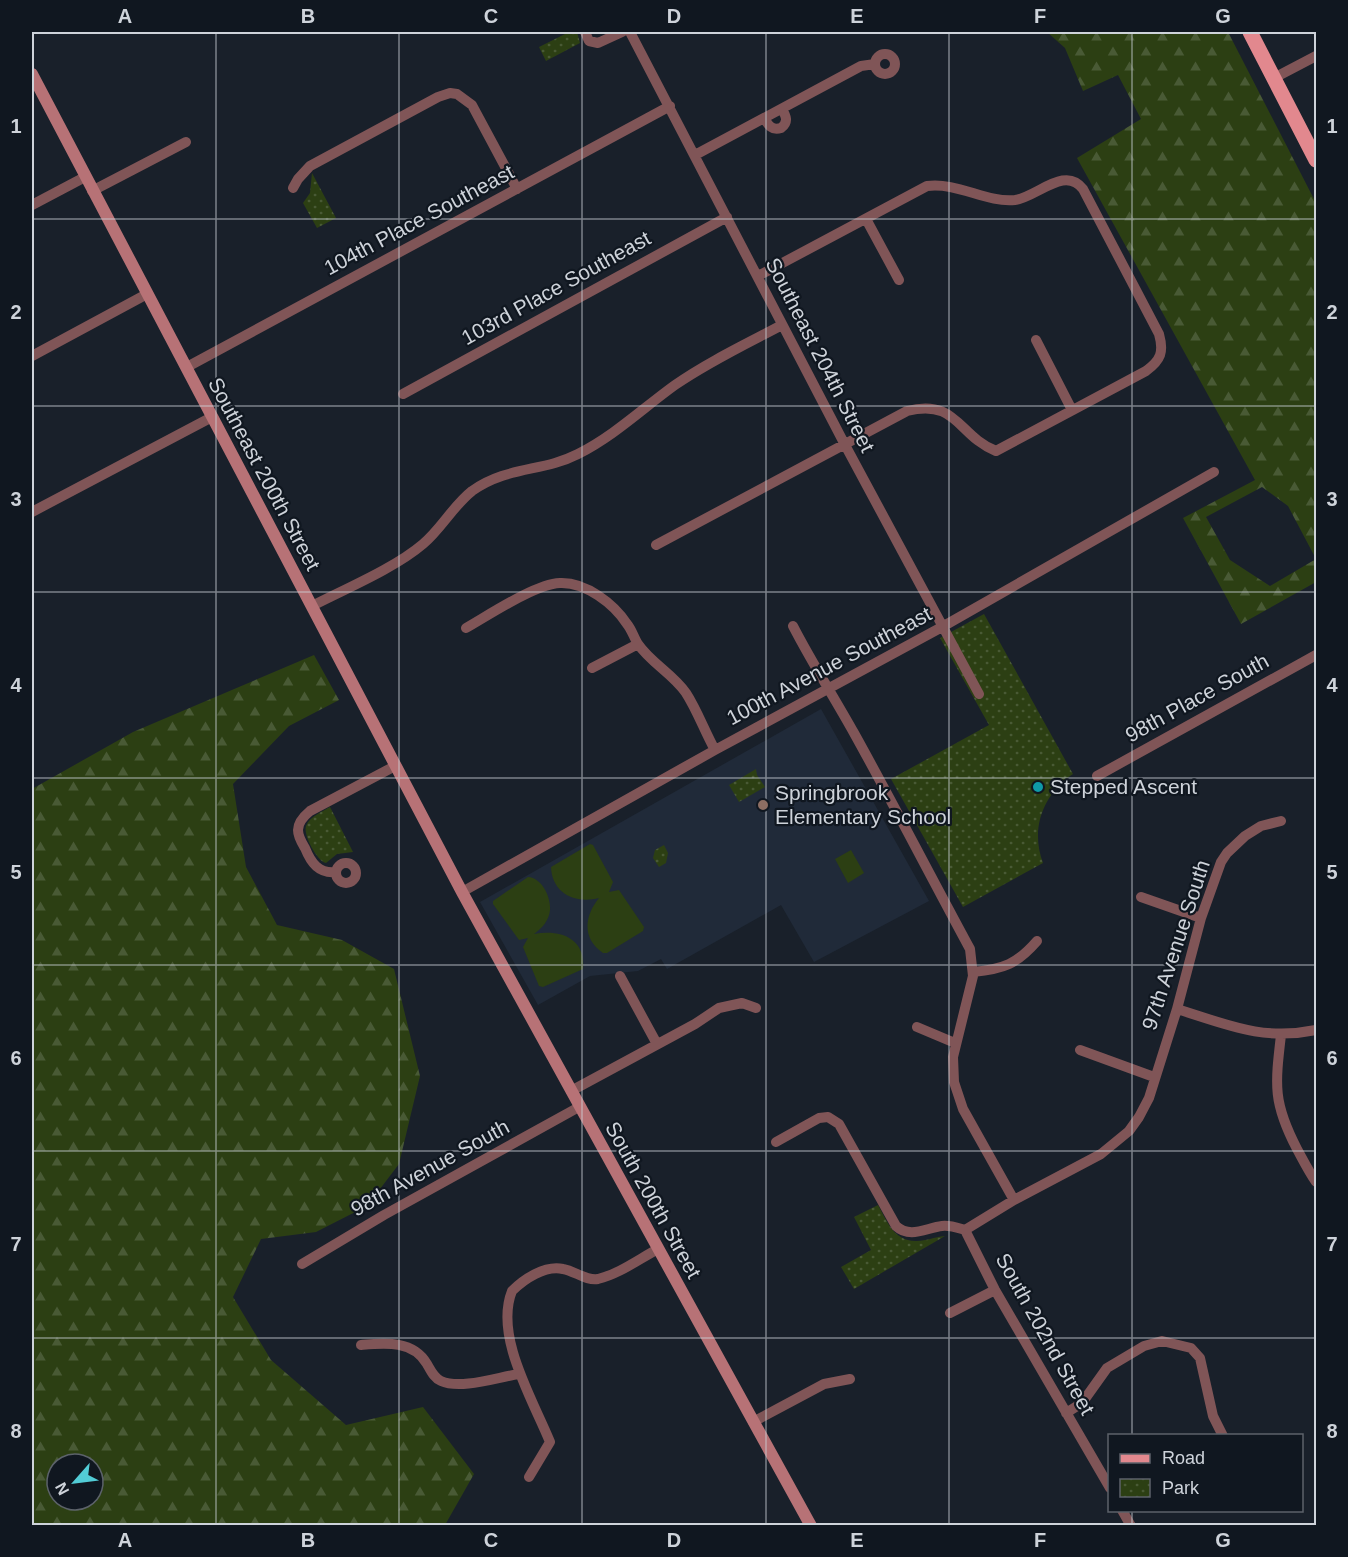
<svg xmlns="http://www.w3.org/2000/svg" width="1348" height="1557" font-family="Arial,sans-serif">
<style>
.built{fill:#202a39}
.grass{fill:#2c3f13}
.forest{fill:url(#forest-firs);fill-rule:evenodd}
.park{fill:url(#park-dots)}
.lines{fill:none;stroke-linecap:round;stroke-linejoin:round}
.street{stroke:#805557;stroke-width:10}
.secondary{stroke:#b77276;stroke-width:12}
.primary{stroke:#e2888e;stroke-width:15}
.grid{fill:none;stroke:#ced3da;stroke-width:1.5;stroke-opacity:0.55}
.culture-dot{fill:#0f9aa8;stroke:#101720;stroke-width:2}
.education-dot{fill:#8d6e63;stroke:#101720;stroke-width:2}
.labels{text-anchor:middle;stroke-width:4.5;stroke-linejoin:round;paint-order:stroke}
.street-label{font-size:21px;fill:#ced3da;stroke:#101720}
.poi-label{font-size:21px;fill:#ced3da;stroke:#101720;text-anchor:start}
.neatline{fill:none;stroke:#ced3da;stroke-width:2}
.grid-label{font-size:20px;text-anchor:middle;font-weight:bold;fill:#ced3da}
</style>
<defs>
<pattern id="forest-firs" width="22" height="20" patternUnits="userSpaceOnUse" patternTransform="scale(1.5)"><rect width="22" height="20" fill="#2c3f13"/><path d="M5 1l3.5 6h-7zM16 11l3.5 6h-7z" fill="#495a35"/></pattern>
<pattern id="park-dots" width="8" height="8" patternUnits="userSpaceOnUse" patternTransform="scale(1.5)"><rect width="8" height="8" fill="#2c3f13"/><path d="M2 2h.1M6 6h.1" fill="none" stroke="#495a35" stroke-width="1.8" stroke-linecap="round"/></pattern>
</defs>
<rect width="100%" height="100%" fill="#19202a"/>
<path class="built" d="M821 709 929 901 814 962 781 905 667 969 661 959 638 971 590 976 538 1005 480 902Z"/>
<path class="grass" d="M590 844 593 845 613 882 609 892 619 890 644 927 643 931 607 953H603C581 938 585 915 599 898 576 904 552 894 551 867Z
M851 850 864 873 848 883 835 859Z
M528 877C542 878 551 897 550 910 549 921 542 928 534 934 560 929 586 938 583 969L543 987 539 986 523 947 528 938 519 940 493 904V901Z"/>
<path class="forest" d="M1047 32H1228L1316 203V559L1288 506 1262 487 1206 517 1230 560 1270 586 1316 559V582L1241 624 1183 518 1255 480 1077 158 1141 119 1118 75 1083 91 1065 48Z
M314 655 339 700 289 726 233 784 246 867 277 925 342 940 394 969 420 1076 399 1164 367 1206 316 1232 261 1239 233 1297 271 1360 346 1425 423 1407 474 1474 445 1525H32V789L133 732ZM57 1464H93V1500H57Z"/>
<path class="park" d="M569 32H577L580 43 546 61 539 47Z
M312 173 336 218 317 228 303 203 310 193Z
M984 614 1073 774C1043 794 1030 829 1043 863L963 907 891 779 989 725 940 638Z
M756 769 757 775 765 787 739 802 729 785Z
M330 807 353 852 337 854 326 863C317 861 303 835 306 826 310 816 322 812 330 807Z
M664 845 668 853 666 863 659 867 653 858 655 850Z
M878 1205C887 1221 894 1242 917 1241 926 1241 934 1237 945 1236L854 1289 841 1267 871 1250 854 1217Z"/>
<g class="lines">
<path class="street" d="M585 32 589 41 598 43 622 32
M630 32 844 443 979 694
M875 64a10 10 0 1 1 20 0a10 10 0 1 1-20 0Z
M1274 78 1316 56
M764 118C768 125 772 131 781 128 789 122 786 116 782 109
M695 155 861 66 875 64
M293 188 298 179 310 166 438 97 450 93 457 94 472 105 517 189
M92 191 186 142
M32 205 85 177
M866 219 899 280
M1036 340 1072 410
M32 356 147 294
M187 367 670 106
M403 394 727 217
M32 512 212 417
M656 545 907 411C957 398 958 436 996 451L1146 371C1161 360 1164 352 1159 334L1083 189C1065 165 1037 197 1015 200 986 203 958 182 927 186L758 276
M312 606C345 589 395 568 423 544 441 529 453 506 472 491 507 466 543 472 578 454 614 436 643 408 675 385 708 362 746 344 782 325
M793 626C812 663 834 697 854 733 894 805 931 877 970 949L973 976 953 1057 954 1082 963 1109 1014 1200
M466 628C489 615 535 584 560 583 586 582 614 604 627 624 632 630 634 638 638 644 651 663 673 674 686 693 697 710 705 732 715 750
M592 668 638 644
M1097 776 1316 655
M336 873a10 10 0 1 1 20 0a10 10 0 1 1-20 0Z
M336 872C319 874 311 863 305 848 302 843 298 837 298 830 298 822 304 816 310 811L395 766
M462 892 715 750 942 627 1214 472
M1141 897 1201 918
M973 972C1004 969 1017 964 1037 941
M620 976 657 1044
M1177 1009C1228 1025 1263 1041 1316 1030
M917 1027 955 1043
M1281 1035C1275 1086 1273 1103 1297 1149 1303 1160 1309 1172 1316 1182
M1080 1050 1154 1077
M571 1091 695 1024 719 1008 742 1003 756 1008
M776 1142 819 1118 828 1117 839 1124 896 1226C910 1239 926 1228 942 1226 950 1225 958 1228 965 1230
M965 1230 1014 1200 1101 1154 1129 1131 1139 1117 1149 1098 1177 1009 1201 918 1221 862 1227 853 1245 836 1261 826 1281 821
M965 1230 995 1290 1110 1488
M302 1264 384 1215 579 1107
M950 1313 995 1290
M361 1345C385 1343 413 1340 427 1364 431 1371 434 1378 441 1381 461 1390 498 1377 519 1374
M1066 1413 1082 1403 1107 1368 1144 1346 1162 1341 1191 1348 1200 1358 1213 1416 1223 1436
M753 1422 824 1384 850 1379
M529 1477 550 1442C533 1400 494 1336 512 1291 524 1279 545 1265 563 1269 575 1271 586 1281 598 1279 619 1274 639 1259 658 1249
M1122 1510 1131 1526"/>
<path class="secondary" d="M32 74 462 892 811 1526"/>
<path class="primary" d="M1250 32 1316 160"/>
</g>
<path class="grid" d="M216 32V1526M399 32V1526M582 32V1526M766 32V1526M949 32V1526M1132 32V1436M32 219H1316M32 406H1316M32 592H1316M32 778H1316M32 965H1316M32 1151H1316M32 1338H1316M1132 1510V1526"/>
<circle class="culture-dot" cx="1038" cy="787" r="6"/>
<circle class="education-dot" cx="763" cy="805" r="6"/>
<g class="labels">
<g class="street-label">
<text transform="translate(419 220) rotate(-28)" y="7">104th Place Southeast</text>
<text transform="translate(556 288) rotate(-29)" y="7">103rd Place Southeast</text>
<text transform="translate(820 355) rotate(63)" y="7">Southeast 204th Street</text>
<text transform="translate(264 474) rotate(62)" y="7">Southeast 200th Street</text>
<text transform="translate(829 666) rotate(-28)" y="7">100th Avenue Southeast</text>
<text transform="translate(1197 698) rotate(-29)" y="7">98th Place South</text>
<text transform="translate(1176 945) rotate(-72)" y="7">97th Avenue South</text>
<text transform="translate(430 1168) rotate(-29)" y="7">98th Avenue South</text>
<text transform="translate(653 1200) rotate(61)" y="7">South 200th Street</text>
<text transform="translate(1045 1334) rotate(61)" y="7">South 202nd Street</text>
</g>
<g class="poi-label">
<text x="1050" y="794">Stepped Ascent</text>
<text x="775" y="800">Springbrook<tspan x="775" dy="24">Elementary School</tspan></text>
</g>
</g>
<rect width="1348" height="1557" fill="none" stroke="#101720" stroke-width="66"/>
<rect x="1108" y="1434" width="195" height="78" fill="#101720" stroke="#5c626a" stroke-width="1.5"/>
<rect x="1120" y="1454" width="30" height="9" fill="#e2888e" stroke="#5c626a" stroke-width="1.5"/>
<text x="1162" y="1464" font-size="18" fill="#ced3da">Road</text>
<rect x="1120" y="1479" width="30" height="18" fill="url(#park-dots)" stroke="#5c626a" stroke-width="1.5"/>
<text x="1162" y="1494" font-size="18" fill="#ced3da">Park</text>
<g transform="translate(75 1482) rotate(242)"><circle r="28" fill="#101720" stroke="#5c626a" stroke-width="1.5"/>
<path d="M0-4.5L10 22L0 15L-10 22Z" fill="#52ccd6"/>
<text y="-9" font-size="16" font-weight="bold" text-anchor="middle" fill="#ced3da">N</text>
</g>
<rect x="33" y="33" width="1282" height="1491" class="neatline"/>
<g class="grid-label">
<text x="125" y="23">A</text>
<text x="308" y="23">B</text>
<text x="491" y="23">C</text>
<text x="674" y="23">D</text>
<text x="857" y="23">E</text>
<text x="1040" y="23">F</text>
<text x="1223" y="23">G</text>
<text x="16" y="133">1</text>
<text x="1332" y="133">1</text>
<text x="16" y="319">2</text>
<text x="1332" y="319">2</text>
<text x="16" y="506">3</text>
<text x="1332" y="506">3</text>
<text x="16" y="692">4</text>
<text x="1332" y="692">4</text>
<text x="16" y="879">5</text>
<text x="1332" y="879">5</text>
<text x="16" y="1065">6</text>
<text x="1332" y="1065">6</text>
<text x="16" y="1251">7</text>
<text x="1332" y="1251">7</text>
<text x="16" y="1438">8</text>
<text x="1332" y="1438">8</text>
<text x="125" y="1547">A</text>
<text x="308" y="1547">B</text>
<text x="491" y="1547">C</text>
<text x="674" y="1547">D</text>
<text x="857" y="1547">E</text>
<text x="1040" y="1547">F</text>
<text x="1223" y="1547">G</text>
</g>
</svg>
